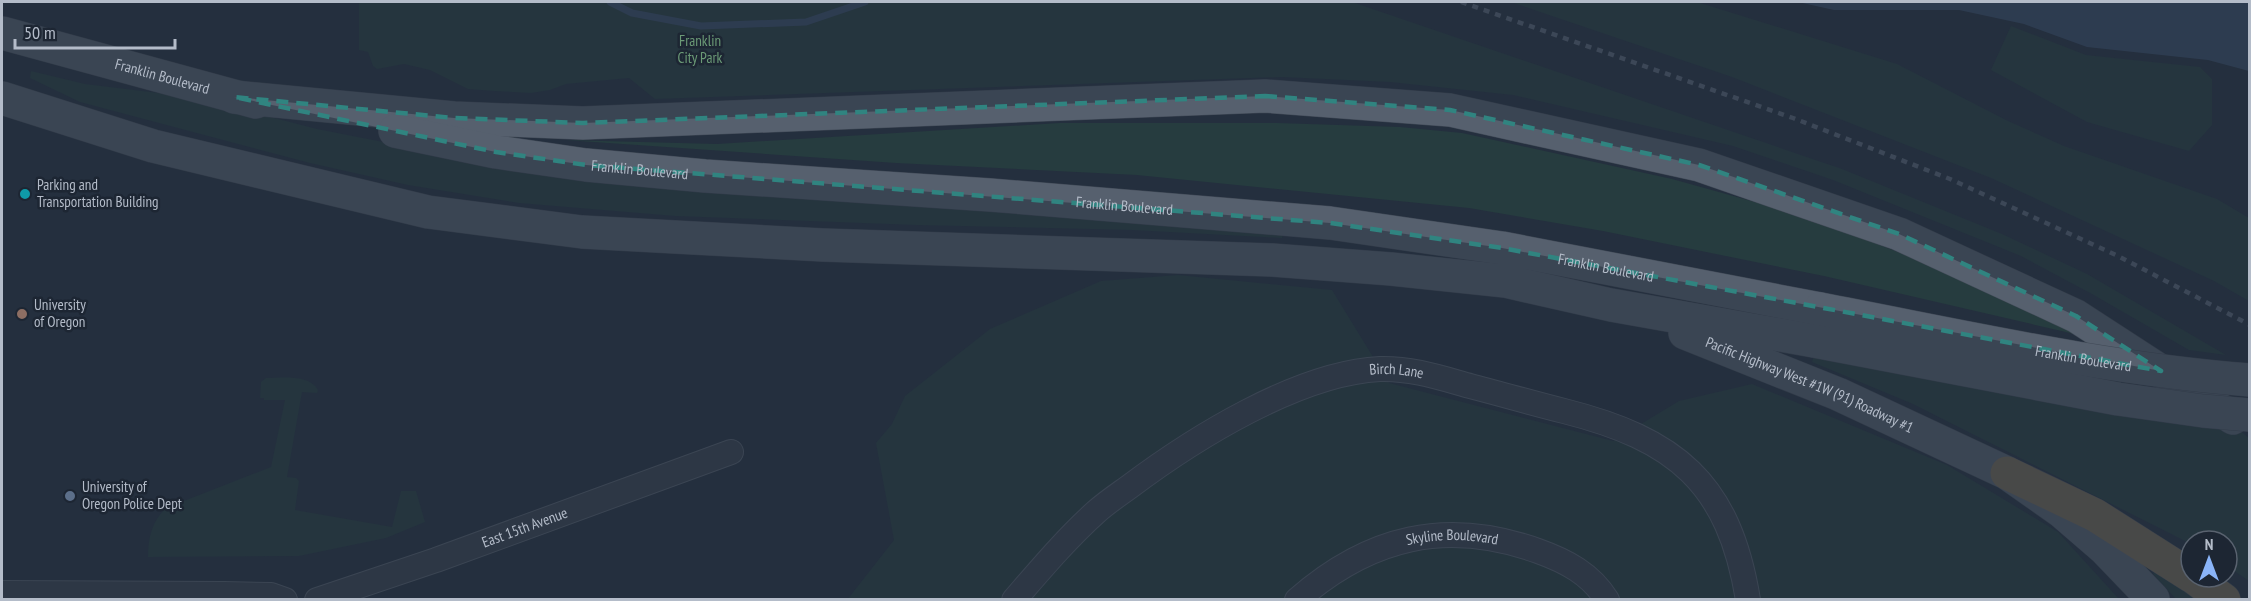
<svg xmlns="http://www.w3.org/2000/svg" width="2251" height="601" font-family="'PT Sans Narrow',sans-serif">
<style>
.green{fill:#263c3f}
.water{fill:#394c67}
.lines{fill:none;stroke-linecap:round;stroke-linejoin:round}
.stream{stroke:#394c67;stroke-width:7}
.street-casing{stroke:#565f6c;stroke-width:26}
.primary-casing{stroke:#414a57;stroke-width:34}
.highway-casing{stroke:#434c59;stroke-width:34}
.street{stroke:#38414e;stroke-width:24}
.primary{stroke:#56606e;stroke-width:33}
.highway{stroke:#746855;stroke-width:33}
.rail{stroke:#5a6575;stroke-width:4.5;stroke-dasharray:6 6;stroke-linecap:butt}
.primary-bridge-casing{stroke:#414a57;stroke-width:34;stroke-linecap:butt}
.primary-bridge{stroke:#56606e;stroke-width:33}
.marked{fill:none;stroke:#308480;stroke-width:4.5;stroke-dasharray:12 8;stroke-linejoin:round}
.culture-dot{fill:#0f9aa8;stroke:#1d2633;stroke-width:2}
.education-dot{fill:#8d6e63;stroke:#1d2633;stroke-width:2}
.service-dot{fill:#5c6f8a;stroke:#1d2633;stroke-width:2}
.labels{text-anchor:middle;stroke-width:5;stroke-linejoin:round;paint-order:stroke}
.park-label{font-size:15px;fill:#6b9a76;stroke:#1d2633}
.street-label{font-size:15px;fill:#b4bcc9;stroke:#1d2633}
.poi-label{font-size:15px;fill:#b4bcc9;stroke:#1d2633;text-anchor:start}
</style>
<rect width="100%" height="100%" fill="#242f3e"/>
<path class="green" d="M359 2H1352L1842 169 2002 234 2087 274 2226 355 2189 350 2092 294 2021 256 1833 180 1733 146 1513 95 1390 82 1282 77 655 99 629 78 566 84 550 90 531 93 494 91 468 89 430 70 404 64 377 69 373 66 368 52 359 50Z
M1511 2H1697L1897 64 2008 121 2064 146 2217 199 2249 218V301L2214 281 1991 178 1732 77Z
M2011 26 2086 55 2200 67 2212 79V125L2189 151 2087 122 1991 70Z
M31 71 85 84 175 95 236 108 317 129 419 149 1284 227 1282 238 1132 230 916 225 675 216 519 203 408 185 310 163 80 102 30 78Z
M1060 123H1277L1400 127 1462 133 1672 179 1805 216 1926 263 2079 335 1824 276 1603 231 1469 208 1137 175 896 163 565 140 717 144Z
M1178 275 1332 290 1389 383 1613 441 1679 401 1752 384 1947 465 2058 532 2118 598 847 600 894 540 876 443 892 424 905 396 990 329 1101 281Z
M1816 349 2233 425 2249 438V581L2227 566V541H2191V544L1913 404 1812 362Z
M266 378C282 378 309 374 318 390L317 393 302 392 287 477 296 478 299 481 295 510 392 527 401 491H416L425 522 386 538 299 556 148 557C148 538 152 521 166 508L271 467 285 400H264V398H260L261 382Z
M2155 569 2199 599H2176L2153 574Z"/>
<path class="water" d="M1798 2H2249V71L2208 60 2087 47 2024 24 1959 10H1834Z"/>
<g class="lines">
<path class="stream" d="M610 2 632 13 701 26 806 22 865 2"/>
<defs>
<g id="street">
<path d="M2 593 224 594 271 595 285 600"/>
<path id="s1" d="M317 600 436 560 731 452"/>
<path id="s2" d="M1014 600C1040 570 1066 539 1096 512 1106 503 1118 495 1129 487 1193 439 1298 373 1380 369 1411 368 1441 378 1470 386 1501 394 1532 403 1564 411 1675 439 1729 482 1748 600"/>
<path id="s3" d="M1297 600C1369 537 1446 518 1538 551 1566 561 1591 574 1607 600"/>
</g>
<g id="primary">
<path id="s4" d="M2 33 256 102"/>
<path d="M234 97 454 118 583 123 1265 96 1450 110 1699 165 1899 234 2076 316 2233 418"/>
<path d="M2 98 153 146 428 212 582 232 823 245 1272 260 1391 269 1505 281 1611 305 1814 341"/>
<path id="s5" d="M395 131 496 152 586 165 705 176 990 195 1330 223 1502 248 1820 309"/>
<path id="s6" d="M1685 333 1838 394 2007 473 2061 511 2105 549 2153 599"/>
</g>
<path id="highway" d="M2007 473 2095 515 2191 576
M2193 577 2224 600"/>
</defs>
<use href="#street" class="street-casing"/>
<use href="#primary" class="primary-casing"/>
<use href="#highway" class="highway-casing"/>
<use href="#street" class="street"/>
<use href="#primary" class="primary"/>
<use href="#highway" class="highway"/>
<path class="rail" d="M1461 2 1793 118 1950 179 2118 256 2250 325"/>
<defs>
<g id="primary-bridge">
<path id="s7" d="M1820 309C1962 336 2105 369 2250 380"/>
<path d="M1814 341 2118 399 2203 411 2250 415"/>
</g>
</defs>
<use href="#primary-bridge" class="primary-bridge-casing"/>
<use href="#primary-bridge" class="primary-bridge"/>
</g>
<path d="M0 0H2251V601H0ZM1265 96 1450 110 1699 165 1899 234 2076 316 2161 371 1502 248 1330 223 586 165 496 152 234 97 454 118 583 123Z" fill="#242f3e" fill-opacity=".55" fill-rule="evenodd"/>
<path class="marked" d="M1265 96 1450 110 1699 165 1899 234 2076 316 2161 371 1502 248 1330 223 586 165 496 152 234 97 454 118 583 123Z"/>
<circle class="culture-dot" cx="25" cy="194" r="6"/>
<circle class="education-dot" cx="22" cy="314" r="6"/>
<circle class="service-dot" cx="70" cy="496" r="6"/>
<g class="labels">
<g class="park-label">
<text x="700" y="46">Franklin<tspan x="700" dy="17">City Park</tspan></text>
</g>
<g class="street-label">
<text dy="5" stroke="none"><textPath href="#s4" startOffset="166">Franklin Boulevard</textPath></text>
<text dy="5" stroke="none"><textPath href="#s5" startOffset="248">Franklin Boulevard</textPath></text>
<text dy="5" stroke="none"><textPath href="#s5" startOffset="734">Franklin Boulevard</textPath></text>
<text dy="5" stroke="none"><textPath href="#s5" startOffset="1220">Franklin Boulevard</textPath></text>
<text dy="5" stroke="none"><textPath href="#s7" startOffset="268">Franklin Boulevard</textPath></text>
<text dy="5" stroke="none"><textPath href="#s2" startOffset="459">Birch Lane</textPath></text>
<text dy="5" stroke="none"><textPath href="#s6" startOffset="135">Pacific Highway West #1W (91) Roadway #1</textPath></text>
<text dy="5" stroke="none"><textPath href="#s1" startOffset="220">East 15th Avenue</textPath></text>
<text dy="5" stroke="none"><textPath href="#s3" startOffset="172">Skyline Boulevard</textPath></text>
</g>
<g class="poi-label">
<text x="37" y="190">Parking and<tspan x="37" dy="17">Transportation Building</tspan></text>
<text x="34" y="310">University<tspan x="34" dy="17">of Oregon</tspan></text>
<text x="82" y="492">University of<tspan x="82" dy="17">Oregon Police Dept</tspan></text>
</g>
</g>
<rect width="2251" height="601" fill="none" stroke="#b4bcc9" stroke-width="6"/>
<g transform="translate(2209 559)"><circle r="28" fill="#1d2633" stroke="#59626f" stroke-width="1.5"/>
<path d="M0-4.5L10 22L0 15L-10 22Z" fill="#8ab4f8"/>
<text y="-9" font-size="16" font-weight="bold" text-anchor="middle" fill="#b4bcc9">N</text>
</g>
<path d="M15 39v9h160v-9" fill="none" stroke="#b4bcc9" stroke-width="3"/>
<text x="24" y="39" font-size="18" fill="#b4bcc9" stroke="#1d2633" stroke-width="4.5" paint-order="stroke">50 m</text>
</svg>
